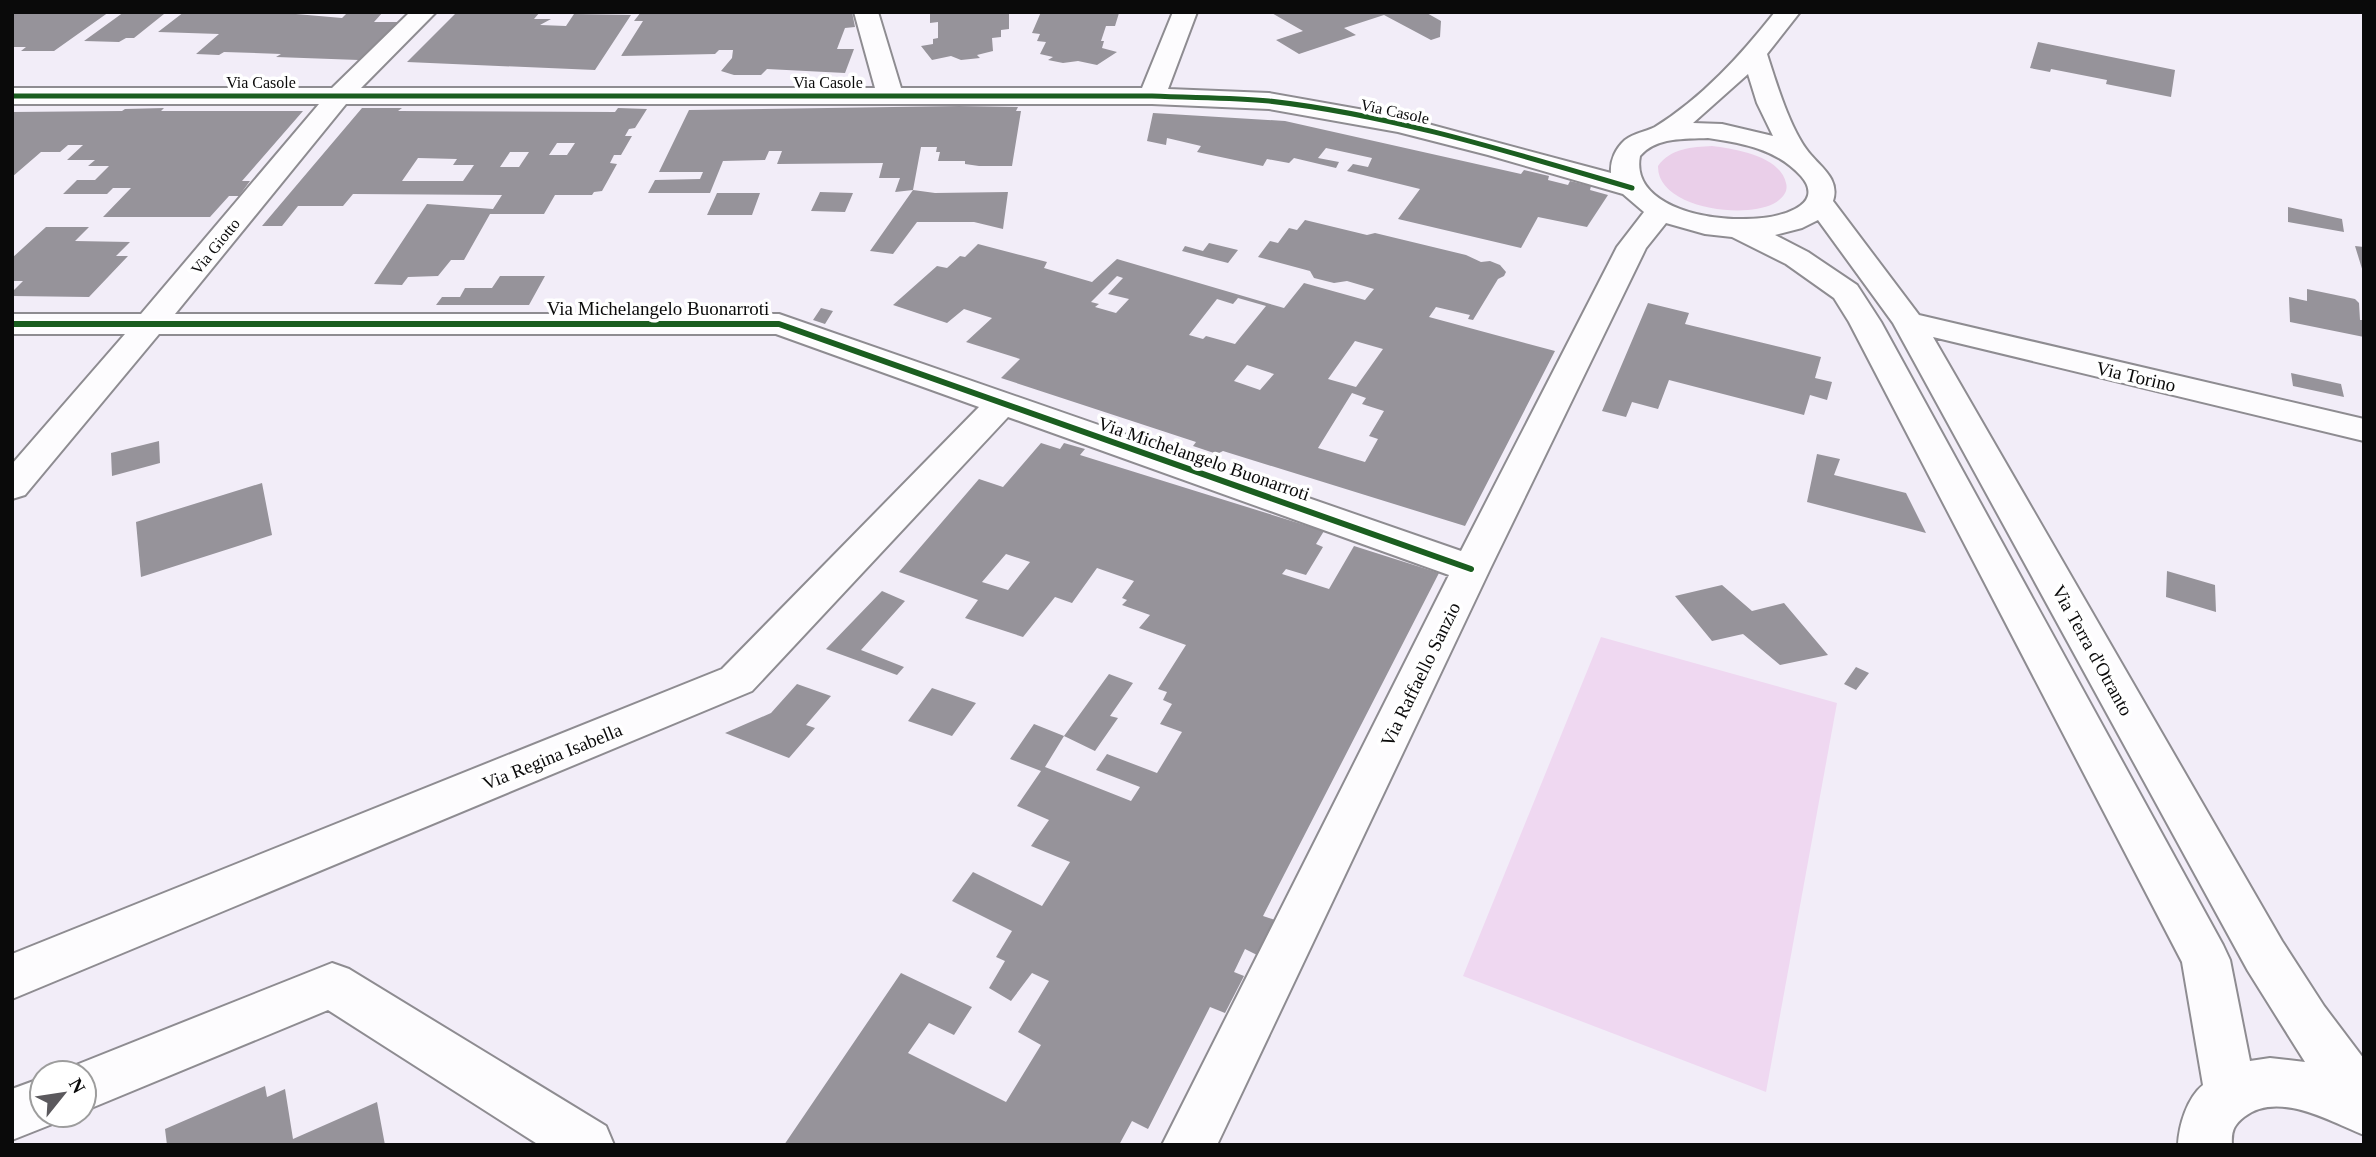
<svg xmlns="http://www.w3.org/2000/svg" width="2376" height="1157" font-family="Georgia,serif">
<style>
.green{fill:#eacfe9}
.pitch{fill:#efd8f1}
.building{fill:#96939a;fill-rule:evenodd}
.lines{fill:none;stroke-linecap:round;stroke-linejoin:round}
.minor-casing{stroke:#8e8c91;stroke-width:4}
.minor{fill:#fdfcfe;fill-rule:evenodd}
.cycleway-far1-casing{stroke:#fff;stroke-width:8}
.cycleway-casing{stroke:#fff;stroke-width:10}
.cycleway-far1{stroke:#1b5e20;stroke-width:5}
.cycleway{stroke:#1b5e20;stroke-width:6}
.labels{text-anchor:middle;stroke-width:7;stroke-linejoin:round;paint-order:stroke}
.far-street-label{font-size:16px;fill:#0a0a0a;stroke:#fff}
.street-label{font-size:19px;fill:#0a0a0a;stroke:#fff}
</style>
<rect width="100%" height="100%" fill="#f2edf8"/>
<path class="green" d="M1712 146C1736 149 1780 156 1786 183 1789 193 1780 200 1773 204 1743 219 1657 208 1658 166 1671 148 1692 147 1712 146Z"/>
<path class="pitch" d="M1601 637 1837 703 1766 1092 1463 976Z"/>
<path class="building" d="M15 12H109L54 51H21L26 47H12V14Z
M124 12 164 14 134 38H126L119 42 84 41Z
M184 12H273L342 18 348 12H383L374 22H399L359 60 276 57 281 54 224 52 219 55 196 54 219 34 158 32Z
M457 12H540L534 19H551L540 25 566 26 574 14 631 15 595 70 407 62Z
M641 12H852L855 27 845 28 837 49H854L845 73 767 69 761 75H734L721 71 732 58 733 50H719L715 54 621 56 643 21H634Z
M930 12H1009V29L1001 30V37L992 38 993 51 977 55 980 58 961 60 951 56 932 60 921 46 933 44V39L938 38V22L930 23Z
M1041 12 1119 13 1115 26H1106L1101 41H1104L1102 48 1117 52 1097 65 1078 61 1063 63 1048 60 1053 57 1040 54 1046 42 1037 41 1040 34 1032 33Z
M1270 12H1425L1441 21 1440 37 1431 40 1384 15 1344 28 1356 35 1299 54 1276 40 1303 31Z
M2038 42 2175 70 2171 97 2106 84 2107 80 2051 69 2050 72 2030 68Z
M959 106 1018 107 1016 111H1021L1012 166H979L965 164V161H938L940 152H936L937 147H921L913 190 935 193 1008 192 1003 229 974 222H917L893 254 870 251 913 190 895 192 900 178H879L883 163 777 164 782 151H769L765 160 723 161 710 193H648L655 180 700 179 703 172H659L689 110Z
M164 108 161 111H303L242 181H250L239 196H229L210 217H103L131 188H113L107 194H63L77 180H95L109 166H88L95 160H67L83 145H68L60 152H41L12 177V112L122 111 125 109Z
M362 108H402L398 111 615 112 618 108 647 109 635 128 629 129 625 136H632L621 155H614L610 163 617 164 602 191 594 192 592 195H555L544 214H490L464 260H451L438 276 408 277 402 285 374 284 427 204 493 209 502 195 353 194 343 206H298L282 226H262ZM557 143H575L567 155H549ZM510 152H529L519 167H500ZM418 158 457 159 453 165H474L463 181H402Z
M1153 113 1285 121 1521 174 1524 170 1549 176 1548 180 1568 185 1570 181 1591 186 1590 190 1608 195 1587 227 1538 217 1521 248 1398 219 1420 189 1347 171 1353 164 1368 167 1372 158 1326 148 1318 158 1339 162 1336 168 1294 158 1289 163 1267 159 1263 166 1197 152 1201 146 1167 138 1166 145 1147 141Z
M820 192 853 193 845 212 811 211Z
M717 193H760L752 215H707Z
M2288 207 2342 219 2344 232 2288 222Z
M1305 220 1367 235 1375 233 1466 255 1481 262 1490 261 1500 265 1506 272 1504 276 1498 279 1473 320 1468 319 1470 315 1436 307 1429 317 1555 351 1465 526 1223 451 1217 454 1193 446 1196 442 1001 378 1020 359 966 342 992 318 964 309 947 323 893 305 937 266 947 268 960 256 965 257 978 244 1047 262 1044 268 1092 282 1117 259 1284 308 1304 283 1365 300 1374 289 1347 281 1334 283 1314 278 1310 271 1258 257 1270 241 1278 243 1289 228 1297 230ZM1117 276 1123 278 1108 294 1129 299 1116 313 1095 307 1099 304 1091 302ZM1238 298 1266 306 1235 344 1206 336 1203 339 1189 335 1217 299 1233 304ZM1355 341 1383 349 1356 387 1328 379ZM1247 365 1274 374 1260 390 1234 381ZM1352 393 1366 398 1362 404 1384 411 1369 436 1378 439 1365 462 1318 448Z
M46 227H89L75 241 130 242 116 256H128L89 297 12 296V292L23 281H12V258Z
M1209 243 1238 250 1228 263 1182 251 1185 246 1203 251Z
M2355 246 2364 247V272H2363Z
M500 276H545L529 305H436L442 297H460L465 288H492Z
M2307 289 2355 299 2359 303 2360 320H2364V337L2290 322 2289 297 2307 301Z
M1648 303 1689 313 1685 324 1821 357 1815 378 1832 382 1827 400 1810 395 1804 415 1669 380 1658 409 1632 402 1626 417 1602 411Z
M821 308 833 311 825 324 813 320Z
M2291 373 2341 384 2344 397 2293 386Z
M159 441 160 463 112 476 111 453Z
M1041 443 1060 449 1064 443 1085 449 1080 455 1324 531 1316 544 1323 547 1306 575 1286 569 1282 574 1329 589 1354 546 1439 573 1263 916 1275 920 1257 955 1245 949 1234 972 1244 976 1225 1013 1210 1007 1148 1129 1132 1121 1119 1145H784L901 973 972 1007 954 1035 929 1023 908 1053 1006 1102 1041 1045 1018 1032 1049 981 1032 973 1011 1001 989 988 1005 961 996 957 1012 931 952 901 973 872 1042 906 1070 862 1031 846 1049 820 1017 806 1041 771 1010 759 1034 724 1064 736 1109 674 1133 683 1110 716 1118 718 1095 751 1064 736 1045 767 1131 801 1140 787 1096 770 1107 754 1157 773 1182 732 1160 724 1172 704 1163 700 1167 692 1158 689 1186 645 1139 628 1150 615 1122 605 1127 600 1122 598 1134 581 1097 568 1072 603 1055 597 1023 637 965 618 978 600 899 572 979 479 1003 487ZM1006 554 1030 562 1008 590 982 582Z
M1817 454 1840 459 1834 475 1906 493 1926 533 1807 502Z
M262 483 272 535 141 577 136 522Z
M2167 571 2215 585 2216 612 2166 597Z
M1722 585 1752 611 1784 603 1828 655 1780 665 1743 634 1712 641 1675 596Z
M882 591 905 601 861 650 904 667 897 675 826 649Z
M1856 667 1869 673 1856 690 1844 684Z
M797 684 831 696 806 725 815 728 789 758 725 733 771 713Z
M932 688 976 703 952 736 908 721Z
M265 1086 267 1097 285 1089 293 1139 377 1102 385 1145H167L165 1129Z"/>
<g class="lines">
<defs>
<path id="minor" d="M410 12H436L361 88H875L854 12H878L901 88H1142L1173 12H1197L1168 89 1269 93 1398 116 1611 173C1610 160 1616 148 1625 140 1634 133 1645 132 1655 127 1702 98 1741 55 1775 12H1800L1767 54C1776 82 1791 133 1811 155 1822 168 1840 180 1833 201L1919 315 2364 419V441L1933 337 2282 941 2324 1006 2364 1059V1135C2331 1122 2278 1090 2244 1117 2234 1125 2231 1131 2232 1145H2178C2179 1125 2187 1098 2203 1085L2182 962 1849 322 1834 298 1786 264 1732 237 1705 234 1666 223 1646 248 1490 569 1217 1145H1162L1449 575 1008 417 752 691 12 999V954L722 669 979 407 776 334H159L25 495 12 499V464L125 334H12V314H141L319 104H12V88H332ZM1748 74 1757 103 1773 136 1722 124 1693 123ZM346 104H1152L1269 109 1398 132 1488 155 1623 194 1644 212 1617 247 1461 551 779 314H175ZM1708 138C1742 143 1777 149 1801 176 1852 234 1624 239 1640 156 1656 137 1685 139 1708 138ZM1818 220 1893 323 2248 971 2305 1062 2270 1058 2250 1061 2230 960 2223 945 1881 322 1857 285 1808 252 1775 235 1802 228Z
M332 963 349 969 606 1126 614 1145H539L328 1010 84 1111V1073H64L66 1069Z
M42 1078V1115H63L60 1121 12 1140V1089Z"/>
</defs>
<use href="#minor" class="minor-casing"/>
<use href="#minor" class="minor"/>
<defs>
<path id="cycleway-far1" d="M12 96H1152C1191 98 1231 97 1269 101 1393 115 1513 153 1632 188"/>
<path id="cycleway" d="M12 324H779L1471 569"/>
</defs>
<use href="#cycleway-far1" class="cycleway-far1-casing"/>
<use href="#cycleway" class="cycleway-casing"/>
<use href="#cycleway-far1" class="cycleway-far1"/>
<use href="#cycleway" class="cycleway"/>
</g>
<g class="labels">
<g class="far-street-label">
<text x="261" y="88">Via Casole</text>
<text x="828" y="88">Via Casole</text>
<text transform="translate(1395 111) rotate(12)" y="6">Via Casole</text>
<text transform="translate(215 246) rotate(-51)" y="6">Via Giotto</text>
</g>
<g class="street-label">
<text x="658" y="315">Via Michelangelo Buonarroti</text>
<text transform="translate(2136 376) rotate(13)" y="7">Via Torino</text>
<text transform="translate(1204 458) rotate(19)" y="7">Via Michelangelo Buonarroti</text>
<text transform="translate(2093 650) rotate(61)" y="7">Via Terra d'Otranto</text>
<text transform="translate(1420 674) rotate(-64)" y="7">Via Raffaello Sanzio</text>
<text transform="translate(552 756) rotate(-22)" y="7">Via Regina Isabella</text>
</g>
</g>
<rect width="2376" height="1157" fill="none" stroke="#0a0a0a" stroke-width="28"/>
<g transform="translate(63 1094) rotate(60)"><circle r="33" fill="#ffffff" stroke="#9d9d9d" stroke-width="2"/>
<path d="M0-5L12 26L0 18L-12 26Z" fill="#5b595d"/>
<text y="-10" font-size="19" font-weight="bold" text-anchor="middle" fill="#0a0a0a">N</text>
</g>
</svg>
